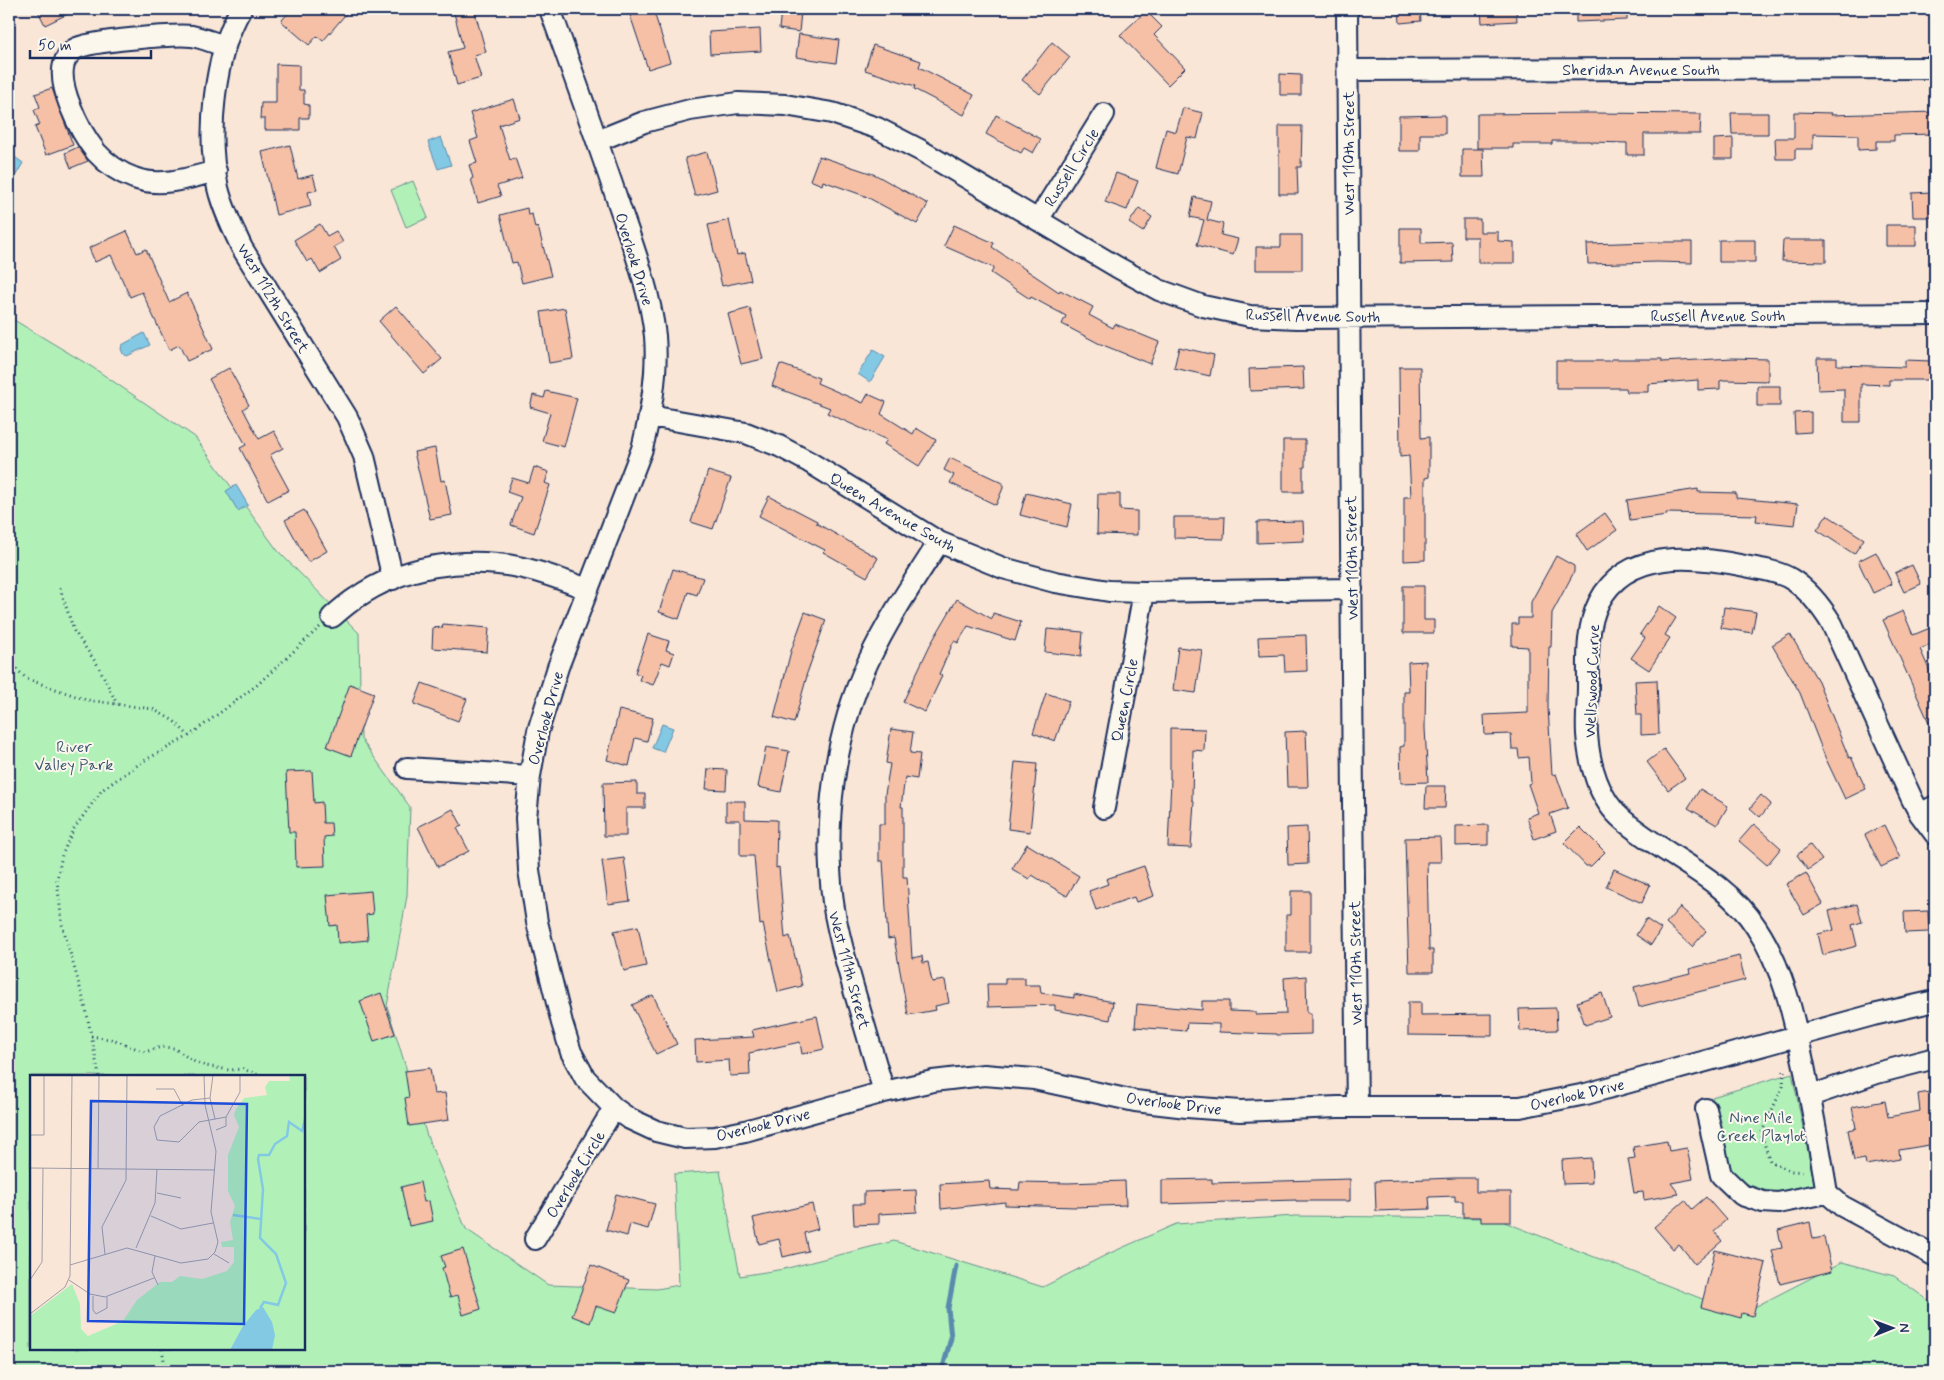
<svg xmlns="http://www.w3.org/2000/svg" width="1944" height="1380" font-family="Mynerve,sans-serif">
<style>
.green{fill:#b1f1b8;stroke:#66908b;fill-rule:evenodd}
.water{fill:#83c9e4;stroke:#598bae}
.lines{fill:none;stroke-linecap:round;stroke-linejoin:round}
.stream{stroke:#598bae;stroke-width:5}
.building{fill:#f5c0a6;stroke:#1b2f5e}
.minor-casing{stroke:#1b2f5e;stroke-width:24}
.path{stroke:#1b2f5e;stroke-width:3;stroke-dasharray:1 4;stroke-linecap:butt}
.minor{stroke:#fbf7ec;stroke-width:20}
.labels{text-anchor:middle;stroke-width:4;stroke-linejoin:round;paint-order:stroke}
.street-label{font-size:16px;fill:#1b2f5e;stroke:#fbf7ec}
.park-label{font-size:16px;fill:#395670;stroke:#fbf7ec}
.inset-river{fill:none;stroke:#83c9e4;stroke-width:2.5}
.inset-road{fill:none;stroke:#a09da7;stroke-width:1}
.view{fill:#1d4ed8;fill-opacity:0.15;stroke:#1d4ed8;stroke-width:2.5}
.inset-edge{fill:none;stroke:#1b2f5e;stroke-width:2.5}
</style>
<rect width="100%" height="100%" fill="#f9e6d7"/>
<filter id="ink" filterUnits="userSpaceOnUse"><feTurbulence type="fractalNoise" baseFrequency=".02" numOctaves="2"/><feDisplacementMap in="SourceGraphic" scale="10" xChannelSelector="R" yChannelSelector="G"/><feConvolveMatrix kernelMatrix="1 2 1 2 8 2 1 2 1" color-interpolation-filters="sRGB"/></filter>
<g filter="url(#ink)">
<path class="green" d="M413 181 428 218 406 227 391 190Z
M9 317 92 367 195 437 278 551 359 633 361 739 410 807 407 896 387 1006 427 1136 466 1229 548 1285 657 1289 679 1285 674 1174 720 1171 740 1276 784 1269 894 1241 1043 1287 1108 1254 1176 1224 1295 1216 1494 1218 1741 1314 1842 1262 1894 1276 1935 1305V1371H9ZM31 1076H304V1349H31Z
M1792 1073 1815 1187 1794 1192 1764 1193 1744 1182 1727 1165 1712 1097Z"/>
<path class="water" d="M441 137 451 165 438 169 428 142Z
M11 140 12 155 23 163 16 175 9 168V141Z
M144 333 150 345 127 356 123 354 121 349 122 345Z
M873 350 885 357 870 382 858 374Z
M236 485 248 505 238 511 226 491Z
M662 724 673 728 663 752 652 748Z"/>
<g class="lines">
<path class="stream" d="M942 1371 951 1338 948 1308 956 1266"/>
</g>
<path class="building" d="M37 9H78L45 25Z
M292 9H350L323 41 317 36 309 45 281 21Z
M453 9H474L486 52 474 55 481 78 457 85 448 52 463 48Z
M628 9H653L670 62 648 69Z
M1399 9H1420L1421 21 1400 23Z
M1481 9H1516L1517 21 1482 23Z
M1576 9H1627V20L1576 22Z
M781 10 801 12 799 32 779 29Z
M1146 11 1162 27 1154 35 1185 68 1168 85 1120 35Z
M760 29 761 51 710 54 709 32Z
M799 34 839 40 836 63 796 57Z
M1052 42 1070 57 1040 94 1022 80Z
M873 45 921 61 919 67 974 95 964 115 914 89 915 86 865 70Z
M276 64 299 65V90H304V104L309 105V118H300V130H265V119H260L261 103H276Z
M1280 74 1301 75V95H1280Z
M52 88 73 145 46 155 35 127 40 125 34 110 40 107 35 94Z
M514 99 520 118 499 125 510 160 515 158 522 178 497 186 501 196 478 203 471 179 473 178 469 165 477 163 470 141 478 138 470 113Z
M1183 108 1203 113 1197 139 1187 137 1178 174 1156 168 1166 129 1176 132Z
M1794 112 1832 113 1831 115 1935 112V134L1894 135V141H1876V149L1858 150V135L1813 134V149H1795V159H1776L1775 138H1794Z
M1591 113 1701 114 1700 134H1644V155H1627V143L1591 142V141H1552V144H1513V148H1477V114Z
M1731 113H1768V134H1732Z
M996 115 1041 139 1033 153 1024 148 1021 153 986 134Z
M1445 115V134H1420V151H1399V116Z
M1279 126H1302L1301 167H1297L1298 194H1279Z
M1733 138V159H1714V139Z
M290 145 298 179 313 175 317 190 308 192 311 206 276 215 262 152Z
M78 147 88 161 71 168 65 153Z
M1462 149H1483L1484 177H1462Z
M707 152 717 190 695 196 685 158Z
M819 156 876 175 928 204 917 224 865 196 823 181 822 185 810 180Z
M1116 173 1138 181 1127 210 1105 202Z
M1932 192V217H1913L1912 193Z
M1194 197 1211 201 1207 220 1223 224 1221 235 1238 239 1233 255 1197 245 1204 220 1190 217Z
M527 208 528 215 532 214 535 228 538 227 551 276 522 283 517 262 512 263 500 215Z
M1139 208 1152 217 1143 232 1129 223Z
M1463 219H1480V232H1498V241L1514 242V263H1478V237H1463Z
M729 220 737 255 745 253 751 280 722 286 708 225Z
M320 224 327 236 336 231 343 242 334 247 341 260 320 273 312 259 307 262 294 240Z
M954 225 994 243 992 247 1059 292 1060 290 1093 307 1089 315 1113 328 1115 324 1159 342 1150 364 1098 343 1062 324 1066 316 1031 297 1030 299 991 273 994 268 944 246Z
M1886 225H1916V246H1886Z
M1400 228H1421V243L1452 242 1453 262 1400 263Z
M127 231 137 253 146 249 169 302 187 293 213 349 187 361 179 345 169 350 142 292 130 297 111 255 95 262 89 248Z
M1281 235H1302V270H1256V247H1281Z
M1719 240H1755V262H1719Z
M1783 240H1826V262L1782 261Z
M1652 242H1692V263L1657 262 1588 264 1587 244Z
M396 306 442 359 424 374 379 321Z
M565 308 573 359 549 363 541 312Z
M750 308 763 359 741 364 728 314Z
M1179 347 1214 355 1210 376 1174 368Z
M1733 358 1768 359V381L1724 380 1720 381V389L1698 390V380L1648 384V392H1627L1626 388H1556V361H1611V359H1662V362Z
M1817 358H1837V365L1905 367V360L1931 361V380H1889V385L1861 384V422H1844V389L1818 390Z
M780 364 819 378 817 383 863 403 868 394 886 402 881 414 913 434 916 428 936 440 919 466 884 444 887 440 827 413 830 408 772 386Z
M1303 367 1304 389 1250 391 1249 369Z
M1399 367H1420L1421 438 1429 437V477L1425 478V560L1404 561V497H1411L1409 456 1400 457Z
M229 368 249 405 243 409 259 439 274 431 283 448 270 455 289 490 268 501 240 448 246 445 209 379Z
M1757 386H1780V406H1757Z
M546 391 577 398 564 447 542 441 550 413 530 407 533 395 544 398Z
M1811 412V432L1795 433 1794 413Z
M1283 440H1305V467H1303V492H1283Z
M435 448 441 481 445 480 452 515 430 519 414 452Z
M950 458 1003 483V488L996 505 950 483 954 475 944 470Z
M534 467 549 472 545 483 550 485 534 533 511 525 521 497 507 492 512 478 529 483Z
M708 471 731 478 713 529 691 522Z
M1698 489V492L1736 493V498L1798 504 1795 525 1756 521 1757 515 1666 513 1667 515 1630 520 1627 500Z
M1026 493 1072 504 1067 527 1020 515Z
M1098 494H1120V510L1137 511V535L1097 534Z
M769 496 817 521 816 523 878 558 867 577 823 552 825 550 759 516Z
M304 510 327 551 308 562 285 520Z
M1605 513 1617 530 1587 551 1576 534Z
M1827 515 1864 539 1854 554 1817 530Z
M1174 517H1225L1224 539 1174 538Z
M1303 521 1304 541 1257 543V522Z
M1876 552 1892 584 1873 593 1858 561Z
M1556 556 1574 566V572L1552 613 1551 647H1549L1548 707 1552 775 1556 774 1568 808 1550 814 1556 831 1534 839 1527 817 1538 813 1528 784 1531 783 1529 757 1519 758 1518 749H1512L1511 734 1485 735 1484 715 1528 713V647L1512 646V624H1518V618H1531V602Z
M1912 565 1921 584 1904 592 1895 573Z
M673 569 703 578 697 595 688 592 679 619 659 612Z
M1403 586H1424V620H1434V633H1403Z
M957 599 992 619 993 613 1021 622 1015 641 968 626 958 643 954 641 939 674 942 676 925 712 903 702 930 645Z
M1659 606 1676 618 1665 635 1670 638 1649 670 1631 658 1645 638 1640 634Z
M1724 607 1756 612 1752 633 1721 628Z
M1903 611 1913 635 1935 626V643L1920 649 1935 683V736L1883 620Z
M805 612 826 620 806 676H807L794 723 774 717 791 651Z
M443 624 489 628 487 652 432 648 433 627 442 628Z
M1047 629 1083 632 1081 656 1045 652Z
M648 634 669 641 666 650 674 653 670 665 662 662 653 685 639 680 641 675 635 673Z
M1790 634 1818 681 1849 758 1851 757 1866 789 1845 799 1825 757 1800 693 1772 645Z
M1306 635 1307 671 1285 672 1284 655 1259 656 1258 637Z
M1178 647 1202 650 1196 693 1173 690Z
M1426 661 1425 728 1428 782 1401 783 1400 747 1404 746V692H1409L1408 662Z
M1657 680 1659 734 1641 735V715H1637L1635 681Z
M422 683 467 699 458 721 414 704Z
M350 684 374 693 351 756 327 747Z
M1046 693 1069 701 1055 741 1033 733Z
M619 710 653 718 647 741 635 738 629 766 607 760Z
M1170 728 1205 729 1204 751 1193 750 1192 800 1194 801 1191 848 1168 847 1171 779H1170Z
M891 729 913 732 910 753 920 754 917 779 905 777 901 807H903V877H907L912 958 922 956 923 963 928 962 932 982 945 980 949 1003 935 1006 936 1010 908 1015 894 938 888 939 883 861H879V824H885V794L890 764 886 763Z
M1306 731 1308 787H1287L1285 732Z
M766 747 789 751 781 792 758 787Z
M1664 749 1685 778 1668 790 1647 762Z
M1015 762 1037 764 1030 832 1008 829Z
M708 769 727 770 726 790 706 789Z
M312 771 314 803 322 802 323 823H331L332 836 324 837 325 866 296 867 295 832H289L286 772Z
M637 782V794H645V808H626V836H604L603 783Z
M1426 786H1446L1445 808H1425Z
M1700 789 1728 806 1717 825 1688 808Z
M1761 795 1771 804 1760 817 1750 808Z
M726 801H745V819L777 820 776 868 779 867 785 938 790 936 802 986 778 992 763 924 760 925 754 856H740V820H726Z
M453 809 462 826 457 828 469 851 438 867 418 827Z
M1754 824 1781 848 1767 865 1739 841Z
M1488 825V845L1456 846V826Z
M1884 825 1900 858 1881 867 1865 835Z
M1307 827 1308 864 1288 865 1287 828Z
M1580 827 1605 852 1591 866H1586L1564 843Z
M1440 837 1441 862H1427L1429 950H1433V972H1409L1405 838Z
M1027 844 1079 876 1067 896 1032 875 1029 879 1012 869Z
M1810 845 1822 860 1808 870 1797 855Z
M624 858 630 901 608 904 602 861Z
M1144 866 1154 896 1136 902 1134 897 1096 910 1089 891 1108 884 1106 879Z
M1614 869 1650 885 1642 903 1606 887Z
M1806 873 1823 904 1804 915 1786 884Z
M371 891 373 914 366 915 368 940 338 943 337 925 330 926 327 895Z
M1291 891H1310V952H1286V915H1291Z
M1857 904 1862 922 1852 925 1857 946 1823 955 1818 934 1834 930 1829 911Z
M1680 907 1706 931 1692 947 1666 923Z
M1928 911 1929 932 1905 933 1904 912Z
M1646 919 1661 929 1651 945 1636 935Z
M638 926 646 966 624 971 614 931Z
M1739 956 1745 980 1639 1007 1634 987 1690 973 1689 969Z
M1306 976 1307 1013H1311V1034L1277 1035V1034L1219 1032V1024L1187 1023 1186 1031 1135 1027 1137 1004 1202 1010V1001H1229V1011L1256 1012V1015L1286 1014 1284 978Z
M1005 978H1025V985H1040L1041 993 1074 998V994L1113 1002 1110 1020 1055 1010V1005L988 1007 987 984H1005Z
M381 993 395 1034 374 1041 360 1001Z
M1602 993 1610 1017 1585 1025 1577 1002Z
M653 995 677 1044 656 1054 632 1005Z
M1408 1002H1421V1015L1492 1014V1036L1408 1035Z
M1556 1008 1557 1030 1520 1031 1519 1009Z
M817 1016 824 1049 802 1054 800 1042 749 1053 750 1075 730 1076 729 1060 696 1062 695 1040 754 1037 752 1030Z
M430 1068 434 1094 445 1093 449 1120 409 1126 405 1098 409 1097 405 1071Z
M1935 1091V1144L1899 1150 1900 1159 1866 1165 1865 1159 1854 1161 1848 1130 1856 1128 1852 1107 1885 1101 1888 1117 1920 1111 1918 1094Z
M1667 1141 1669 1151 1687 1148 1693 1179 1671 1183 1679 1194 1644 1200 1643 1192 1634 1193 1628 1159 1635 1158 1633 1147Z
M1591 1158 1592 1183 1563 1184 1562 1160Z
M1454 1178H1476V1192H1511V1222H1481V1217H1463V1201H1455V1196L1429 1197 1430 1209 1376 1211 1375 1181Z
M1212 1179V1183L1350 1179V1201H1296V1200L1162 1204V1180Z
M989 1181 990 1189 1019 1190 1020 1182 1068 1183 1125 1181 1126 1205 1076 1207 1005 1205V1202L941 1209 940 1184Z
M420 1182 424 1202 429 1201 433 1221 409 1226 401 1187Z
M916 1190 917 1212 879 1214V1224L854 1225 853 1204H864V1192Z
M616 1194 655 1204 648 1229 630 1224 627 1236 606 1230Z
M1706 1197 1726 1220 1714 1231 1722 1241 1695 1264 1679 1244 1673 1249 1654 1227 1685 1200 1692 1209Z
M812 1204 818 1229 804 1233 808 1251 783 1257 779 1239 759 1244 753 1218Z
M1810 1222 1813 1239 1824 1237 1832 1271 1780 1284 1772 1250 1782 1248 1778 1230Z
M463 1249 481 1309 463 1315 458 1295 450 1297 442 1268 445 1267 441 1256Z
M1715 1250 1766 1263 1753 1316 1742 1313 1741 1318 1701 1307Z
M591 1265 629 1280 616 1313 596 1306 590 1323 572 1316Z"/>
<g class="lines">
<defs>
<path id="minor" d="M241 9C214 55 206 135 218 188 223 209 233 229 242 248L347 417 364 456 393 579
M550 9C573 73 596 137 618 202 633 246 650 290 655 336 658 374 651 412 642 449L558 667 538 731 530 776 526 818 529 870 537 922 562 1023 571 1052 585 1078 614 1108 628 1118 656 1131 685 1138 715 1137 745 1131 884 1092 933 1081 984 1075 1034 1079 1135 1101 1187 1107 1240 1111 1338 1107H1520L1586 1094 1873 1015 1935 1001
M1347 9 1353 803 1357 1107
M1348 70 1935 68
M597 141 644 122 690 110 738 103 785 105 832 113 877 128 920 150 1117 267 1159 290 1203 306 1250 316 1297 318 1935 314
M216 171C190 178 160 188 134 178 120 173 106 163 96 152 81 133 52 80 67 57 69 55 73 50 75 49 88 41 175 34 192 36 203 38 214 43 225 46
M1038 220 1104 114
M650 416 746 433 779 446 809 462 939 542 1003 568 1055 582 1109 591 1144 592 1352 589
M332 617C340 610 348 603 356 598 402 566 463 556 518 567 541 571 565 581 587 589
M407 768 530 776
M1104 808 1144 592
M1920 814 1935 806
M1935 834 1920 814 1912 799 1832 624C1821 606 1809 590 1791 579 1778 571 1760 569 1745 566 1695 556 1627 548 1599 602 1586 628 1588 658 1588 686 1588 702 1586 718 1587 734 1589 764 1599 800 1623 820 1666 857 1725 878 1756 927 1784 969 1794 1018 1804 1066 1812 1108 1820 1150 1827 1193L1842 1206 1935 1256
M884 1092C874 1058 864 1024 854 990 846 961 837 932 833 902 823 824 834 734 868 662 888 619 914 581 939 542
M1810 1096 1877 1073 1935 1058
M1706 1109 1721 1175 1742 1195 1763 1202 1778 1203 1827 1193
M535 1239 614 1108"/>
</defs>
<use href="#minor" class="minor-casing"/>
<path class="path" d="M60 588 74 631 99 667 117 704
M9 662 27 679 87 700 153 709 174 721 189 736
M91 1036 115 1040 145 1052 161 1047 174 1048 193 1061 206 1066 229 1070 243 1069 261 1076
M1784 1071 1783 1086 1761 1134 1770 1161 1791 1171 1806 1172
M99 1076 86 1009 62 924 57 880 62 855 73 830 102 790 142 762 189 736 257 685 320 627
M162 1349 166 1371"/>
<use href="#minor" class="minor"/>
</g>
</g>
<g class="labels">
<g class="street-label">
<text x="1641" y="75">Sheridan Avenue South</text>
<text transform="translate(1348 153) rotate(-90)" y="6">West 110th Street</text>
<text transform="translate(1071 167) rotate(-58)" y="6">Russell Circle</text>
<text transform="translate(635 259) rotate(73)" y="6">Overlook Drive</text>
<text transform="translate(274 298) rotate(59)" y="6">West 112th Street</text>
<text transform="translate(1313 315) rotate(1)" y="6">Russell Avenue South</text>
<text x="1718" y="321">Russell Avenue South</text>
<text transform="translate(893 512) rotate(30)" y="6">Queen Avenue South</text>
<text transform="translate(1351 558) rotate(-91)" y="6">West 110th Street</text>
<text transform="translate(1591 681) rotate(-88)" y="6">Wellswood Curve</text>
<text transform="translate(1124 700) rotate(-79)" y="6">Queen Circle</text>
<text transform="translate(545 718) rotate(-75)" y="6">Overlook Drive</text>
<text transform="translate(1355 963) rotate(-91)" y="6">West 110th Street</text>
<text transform="translate(850 970) rotate(75)" y="6">West 111th Street</text>
<text transform="translate(1577 1094) rotate(-13)" y="6">Overlook Drive</text>
<text transform="translate(1174 1103) rotate(7)" y="6">Overlook Drive</text>
<text transform="translate(763 1124) rotate(-14)" y="6">Overlook Drive</text>
<text transform="translate(575 1174) rotate(-59)" y="6">Overlook Circle</text>
</g>
<g class="park-label">
<text x="74" y="752">River<tspan x="74" dy="18">Valley Park</tspan></text>
<text x="1761" y="1123">Nine Mile<tspan x="1761" dy="18">Creek Playlot</tspan></text>
</g>
</g>
<g transform="translate(30 1075)">
<rect width="275" height="275" fill="#f9e6d7"/>
<path d="M259 0H275V275H0V241L42 209 50 229 51 254 58 261 93 246 107 225 130 207H142L150 201 172 204 197 196 204 187V172H192L191 167 203 165 200 147 205 131 198 116V80L209 52 204 40 206 34 214 23 237 20 235 12 239 6H260Z" fill="#b1f1b8"/>
<path d="M233 232 242 247 245 260 242 275H200L213 251 226 235Z" fill="#83c9e4"/>
<path class="inset-river" d="M203 140 231 144M230 233 234 227 248 230 256 208 246 179 230 163 233 114 228 84 229 80H239L245 69 257 61 259 47 272 56 275 44"/>
<path class="inset-road" d="M183 0 180 23 185 44M126 14H144L153 31M180 23 162 25 130 41 124 52 127 65 149 67 169 47 196 42M186 55 196 51V42L210 17V0M0 60H14V0M0 93 185 95M68 94 69 0M127 118 151 123M121 141 151 154 183 148M106 173 125 128 127 94M75 179 72 152 96 105 97 0M184 179 199 188M125 181 122 197 128 210M40 190 97 173 151 188 178 184 185 177 188 167 181 137 186 76 175 30 174 0M0 205 12 187 13 93M39 205 60 219 75 222 124 203M63 221V235L66 239 77 233V222M0 239 35 212 40 201 42 0"/>
<path class="view" d="M61 26 217 29 214 249 58 246Z"/>
<rect width="275" height="275" class="inset-edge"/>
</g>
<rect width="1944" height="1380" fill="none" stroke="#fbf7ec" stroke-width="30"/>
<rect x="15" y="15" width="1914" height="1350" fill="none" stroke="#1b2f5e" stroke-width="2" filter="url(#ink)"/>
<g transform="translate(1892 1328) rotate(89)" stroke="#fbf7ec" stroke-width="4" paint-order="stroke">
<path d="M0-4L9 19L0 12L-9 19Z" fill="#1b2f5e"/>
<text y="-8" font-size="14" font-weight="bold" text-anchor="middle" fill="#1b2f5e">N</text>
</g>
<path d="M30 50v8h121v-8" fill="none" stroke="#1b2f5e" stroke-width="2.5"/>
<text x="38" y="50" font-size="15" fill="#1b2f5e" stroke="#fbf7ec" stroke-width="4" paint-order="stroke">50 m</text>
</svg>
